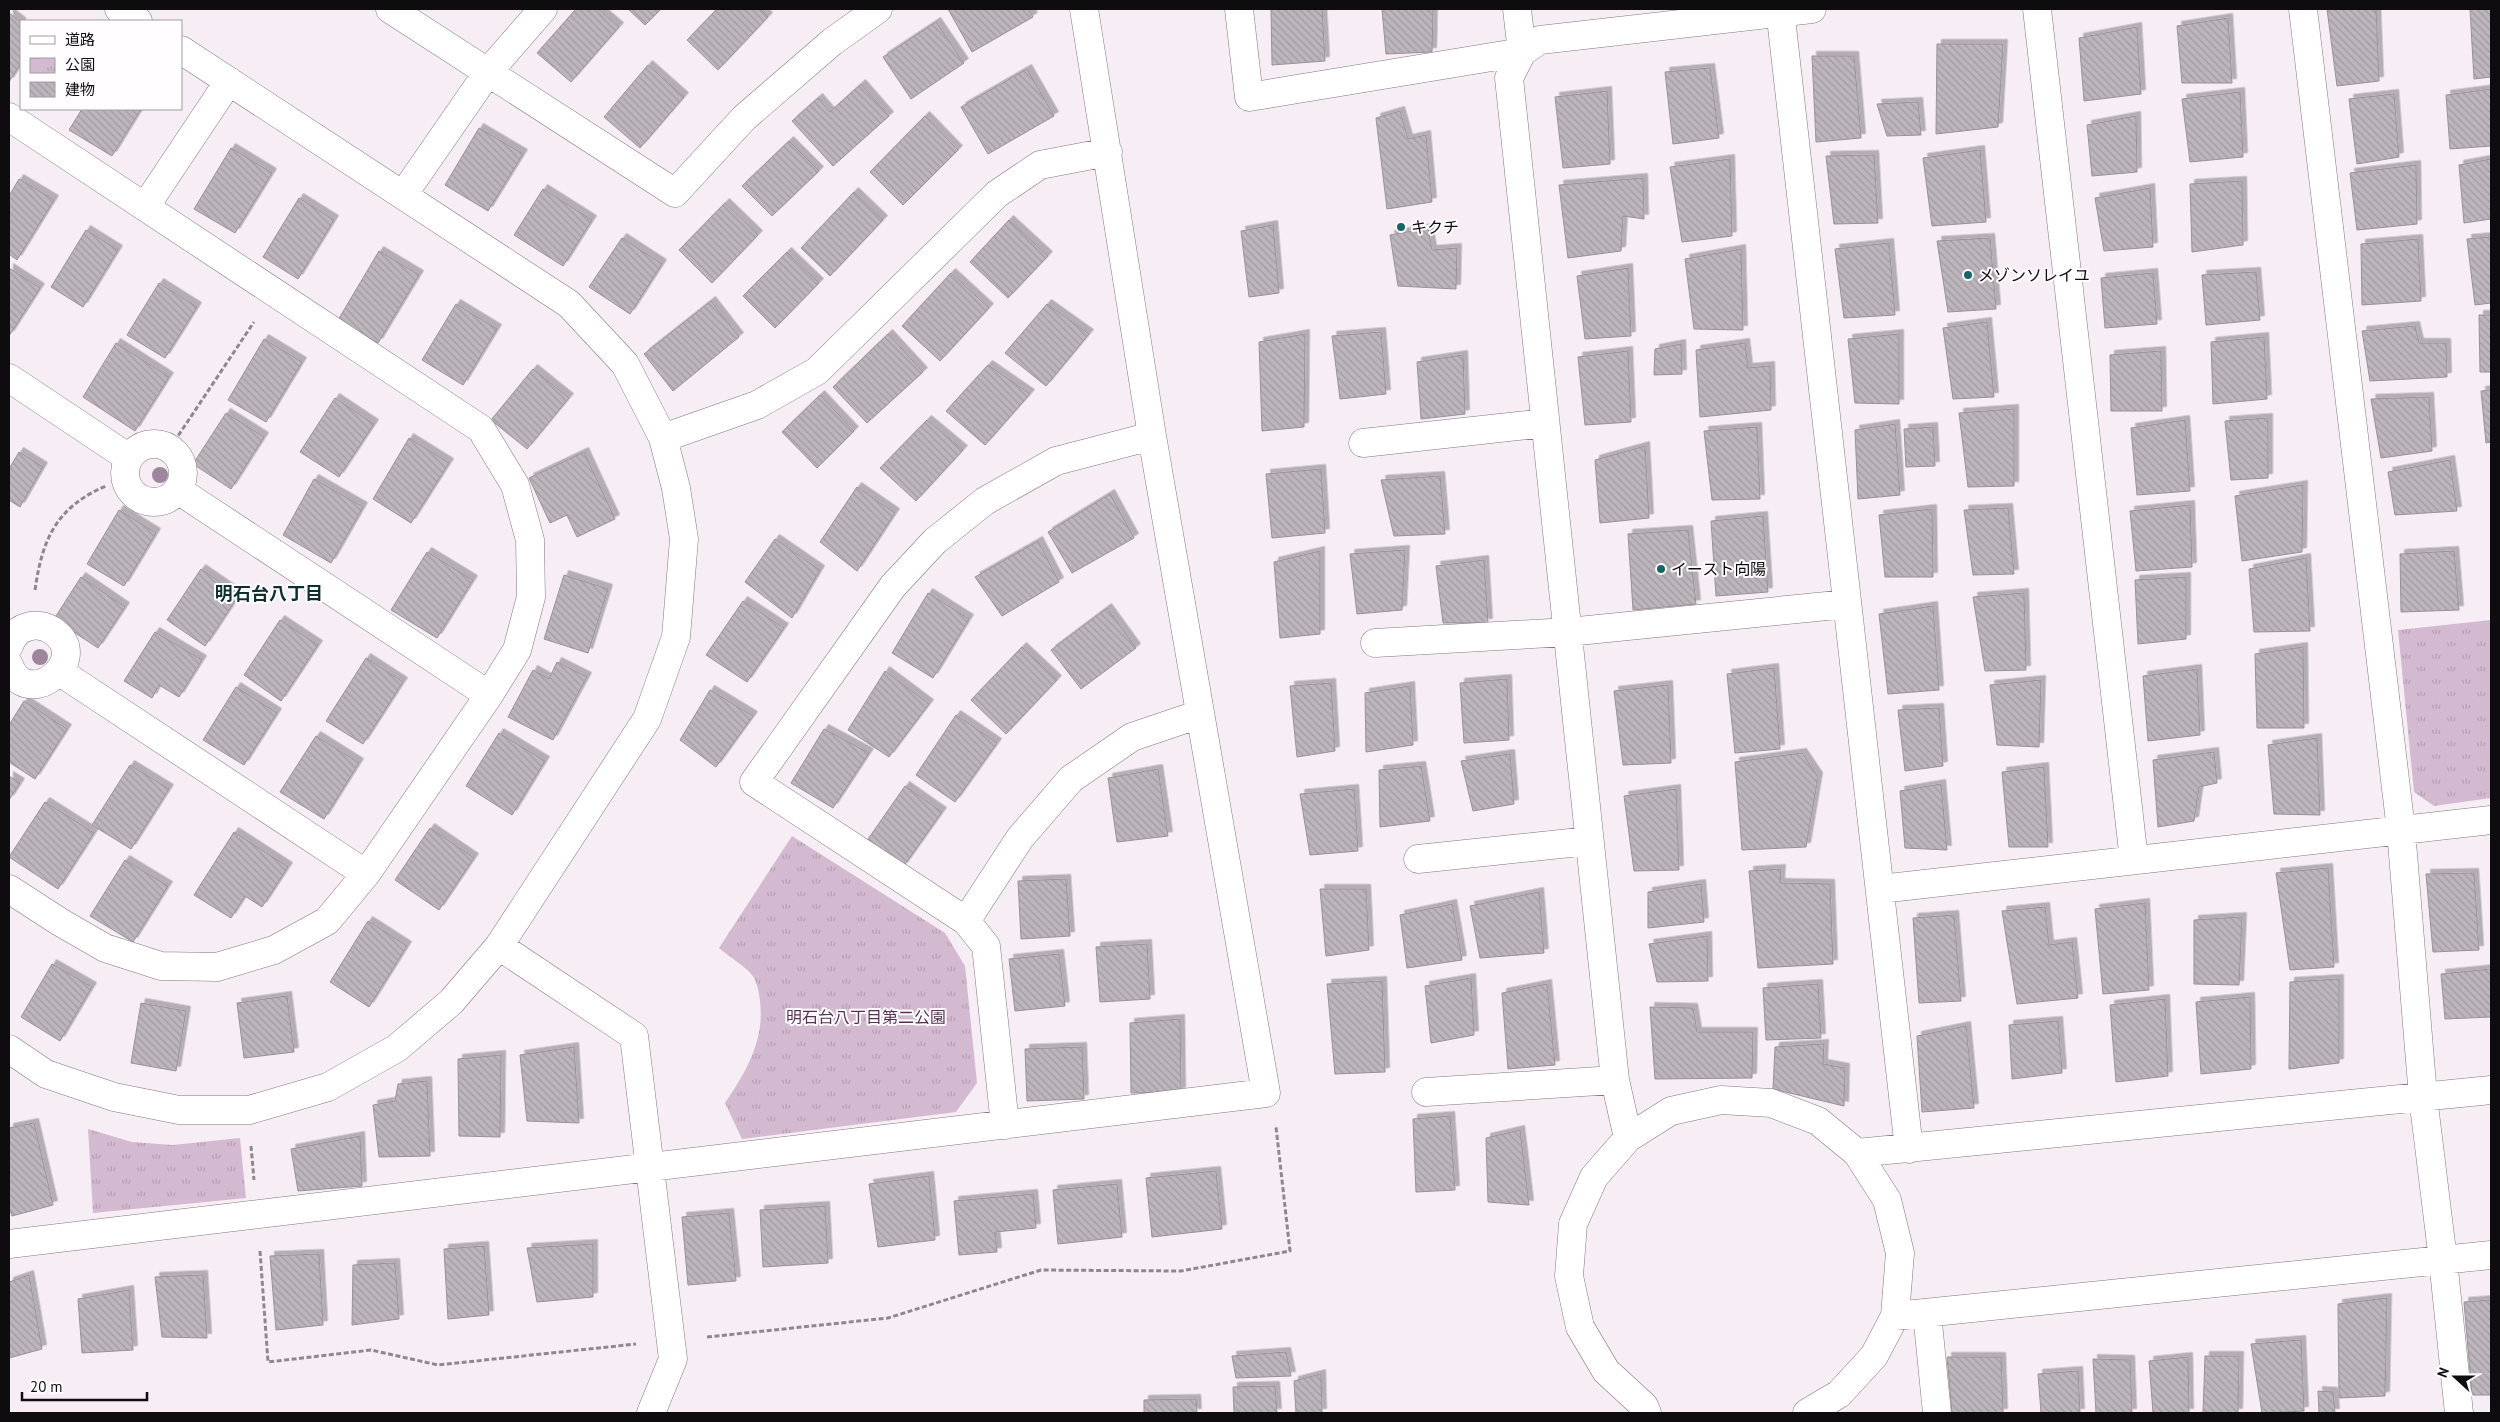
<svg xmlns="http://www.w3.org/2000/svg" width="2500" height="1422" font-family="'PT Sans','Noto Sans JP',sans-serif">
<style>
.park{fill:url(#park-tufts)}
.building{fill:url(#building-back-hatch);stroke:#999198;filter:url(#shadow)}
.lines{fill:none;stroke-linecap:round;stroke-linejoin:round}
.minor-casing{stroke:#80787f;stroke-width:29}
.path{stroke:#8e888d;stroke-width:3;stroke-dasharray:5 2.5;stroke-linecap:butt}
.minor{stroke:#fff;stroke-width:28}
.tree{fill:#9d869b}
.poi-dot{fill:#176665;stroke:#fffdff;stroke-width:2}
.labels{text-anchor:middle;stroke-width:4;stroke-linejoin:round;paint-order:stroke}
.poi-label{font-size:16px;fill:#0e0c0e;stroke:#fffdff;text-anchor:start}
.park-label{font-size:16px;fill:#553152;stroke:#fffdff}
.neighbourhood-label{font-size:18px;font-weight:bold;fill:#0c2f2f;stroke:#fffdff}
</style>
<defs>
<pattern id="park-tufts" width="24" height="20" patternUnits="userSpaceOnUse" patternTransform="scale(1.25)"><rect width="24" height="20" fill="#d4bad0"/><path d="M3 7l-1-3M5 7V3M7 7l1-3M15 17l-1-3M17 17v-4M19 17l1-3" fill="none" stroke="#b59fb1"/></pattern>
<pattern id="building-back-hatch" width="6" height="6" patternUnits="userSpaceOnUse" patternTransform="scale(1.25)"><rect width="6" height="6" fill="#bdb5bc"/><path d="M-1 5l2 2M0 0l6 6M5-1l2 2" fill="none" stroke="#a19aa0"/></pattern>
<filter id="shadow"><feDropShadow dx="4.5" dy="-4.5" stdDeviation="0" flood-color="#0004"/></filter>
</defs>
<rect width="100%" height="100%" fill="#f6edf5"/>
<path class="park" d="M2491 620V798L2434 806 2414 792 2398 630Z
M792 836 945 933 965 966 977 1083 956 1112 742 1139 725 1103C746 1072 765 1040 760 1001 759 993 757 981 752 975 744 965 729 957 719 948Z
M88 1129 132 1142 173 1145 240 1138 246 1198 93 1213Z"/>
<path class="building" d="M576 9H598L619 27 571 82 537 53Z
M628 9H661L645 25Z
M717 9H760L768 17 718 70 687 40Z
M948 9H1028L1033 17 972 52Z
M1271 9H1322L1325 61 1272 65Z
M1382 9H1433L1432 52 1386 54Z
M2327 9H2376L2379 81 2337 86Z
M2470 9H2491V77L2474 79Z
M9 13 21 22V63L9 82Z
M2228 18 2232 83H2182L2177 26Z
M936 22 964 63 911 99 883 57Z
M2137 27 2141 94 2084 101 2079 38Z
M1937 44H2003L1998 127 1936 134Z
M1812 56H1854L1861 138 1816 142Z
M648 65 684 97 640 148 604 117Z
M1710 68 1719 138 1673 144 1665 72Z
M1027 69 1054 116 988 154 961 107Z
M861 84 889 116 833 166 792 121 818 98 830 112Z
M2491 89V146L2450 149 2446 95Z
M1607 91 1610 164 1563 168 1555 97Z
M2240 92 2243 157 2190 162 2182 99Z
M2394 94 2399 157 2357 164 2349 99Z
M1918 102 1921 135 1887 136 1877 104Z
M82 109H141L112 156 69 130Z
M1400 111 1408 139 1426 135 1432 202 1387 209 1376 118Z
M925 116 958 150 903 205 870 172Z
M2136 116 2137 172 2092 176 2087 125Z
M479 128 523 154 488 211 445 185Z
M789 141 819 171 772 216 742 186Z
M231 148 272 173 235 233 194 209Z
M1980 150 1986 222 1932 226 1923 158Z
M1874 155 1878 223 1834 224 1826 156Z
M1730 159 1732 236 1682 242 1670 167Z
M2491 159V219L2464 223 2459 165Z
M2416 165 2417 224 2357 230 2350 173Z
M1643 178 1644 219 1623 216 1621 251 1568 258 1559 185Z
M19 179 54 200 17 260 9 254V196Z
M2242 181 2243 245 2192 252 2190 184Z
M2150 188 2153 247 2104 251 2095 198Z
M543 189 592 220 563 266 514 235Z
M854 192 883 220 830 276 801 248Z
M299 198 334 220 298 279 263 257Z
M725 203 758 235 712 283 679 250Z
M1009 220 1048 256 1008 298 970 262Z
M1273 225 1279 293 1249 297 1241 231Z
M1428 228 1432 250 1457 248 1456 289 1398 286 1390 235Z
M86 230 118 250 83 307 51 287Z
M2491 237V303L2475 305 2467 239Z
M622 238 662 264 630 314 589 287Z
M1990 238 1996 309 1948 312 1937 241Z
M2418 239 2421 301 2362 305 2361 244Z
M1889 243 1895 315 1844 318 1835 249Z
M1741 249 1743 330 1694 329 1685 259Z
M379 251 419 275 378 343 338 320Z
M787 252 819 283 775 328 743 296Z
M9 268 40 288 9 336Z
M1628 268 1631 336 1585 339 1577 276Z
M2256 272 2260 320 2206 325 2202 275Z
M951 273 989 308 940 361 902 326Z
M2153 273 2157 324 2105 328 2101 278Z
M159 283 197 307 165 358 127 335Z
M711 301 739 337 673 391 644 354Z
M456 304 497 329 463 385 422 360Z
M1047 304 1089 334 1046 386 1005 353Z
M2479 315H2491V372H2480Z
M1987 322 1994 397 1953 399 1943 328Z
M2415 326 2419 343H2446L2447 377 2370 381 2362 331Z
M1381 332 1386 394 1340 399 1332 336Z
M888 334 923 372 867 423 833 387Z
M1305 334 1304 427 1262 431 1259 342Z
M1899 334V404L1855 403 1848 339Z
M2264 337 2267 399 2213 404 2211 342Z
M264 339 302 362 266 422 228 400Z
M116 343 169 377 135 431 83 397Z
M1745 343 1748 368 1770 366 1771 410 1700 417 1696 350Z
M1681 344 1682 374 1654 375 1655 349Z
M1628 351 1631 422 1585 425 1578 357Z
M2161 351 2162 411H2111L2110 355Z
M1463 355 1465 414 1421 419 1417 362Z
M988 365 1030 394 985 445 946 411Z
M533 369 569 398 527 449 491 420Z
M2491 390V442L2486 443 2481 391Z
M820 395 854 431 817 468 782 432Z
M2429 397 2432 451 2381 458 2371 399Z
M335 398 374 424 339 477 300 452Z
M2014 409V486L1968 487 1959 413Z
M226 413 264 437 231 489 193 464Z
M2268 418V478L2231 480 2225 421Z
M927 420 963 450 916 501 880 468Z
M2185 420 2190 491 2137 495 2131 428Z
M1895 424 1900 495 1858 499 1855 430Z
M1757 427 1760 499 1712 500 1704 431Z
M1933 427 1935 466 1906 467 1904 429Z
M409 438 449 463 411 523 373 499Z
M1645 446 1649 518 1600 523 1595 460Z
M19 452 43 467 20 507 9 500V469Z
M584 452 615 519 577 537 567 515 550 523 529 478Z
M2450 460 2457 511 2395 515 2388 472Z
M1321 469 1325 533 1272 538 1266 474Z
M1440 476 1445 534 1394 536 1381 480Z
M314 479 363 507 331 563 283 535Z
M2303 485 2302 552 2242 561 2235 496Z
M857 487 895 513 857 571 820 542Z
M1110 494 1134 538 1072 573 1048 532Z
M2190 505 2192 567 2136 571 2130 511Z
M2008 508 2014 574 1973 575 1964 510Z
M1932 509 1933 577H1885L1879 515Z
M119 510 156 533 124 586 87 564Z
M1763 516 1768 592 1716 596 1711 521Z
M1688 530 1696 604 1633 610 1628 534Z
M775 539 820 570 792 618 745 582Z
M1038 541 1059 582 1002 616 975 577Z
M1405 550 1402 610 1357 614 1350 554Z
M1320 551V634L1280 638 1274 562Z
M2454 551 2459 610 2401 612 2400 554Z
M427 552 473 580 437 638 391 610Z
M2306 558 2310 631 2254 632 2249 569Z
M1484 560 1488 623H1443L1436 566Z
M201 569 239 595 205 646 167 620Z
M564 575 608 589 588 653 544 639Z
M81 577 125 607 98 648 54 619Z
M2186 577V639L2138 644 2135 580Z
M928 593 969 619 933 678 892 653Z
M2024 593 2026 670 1985 671 1973 597Z
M743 601 784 628 747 682 706 655Z
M1933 606 1939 690 1888 694 1879 614Z
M1107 608 1136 648 1081 689 1051 650Z
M280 620 318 645 281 701 244 675Z
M155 632 202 660 179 697 159 685 152 698 124 681Z
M1022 647 1057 680 1006 734 971 700Z
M2303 647 2304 728H2257L2255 654Z
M366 658 403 682 363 744 326 721Z
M557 662 587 677 553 740 508 717 533 670 549 679Z
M1774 668 1780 749 1735 753 1727 674Z
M2197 669 2200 735 2148 741 2143 676Z
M885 671 929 704 889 757 848 730Z
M1507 679 1509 740 1464 743 1460 683Z
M2041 680 2039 747 1997 745 1990 685Z
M1331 683 1335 751 1297 757 1290 686Z
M1668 685 1671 763 1623 765 1614 691Z
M1410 686 1413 745 1366 752 1365 693Z
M236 687 277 713 244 765 203 740Z
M710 690 753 716 716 767 680 740Z
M24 701 67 729 35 779 9 762V725Z
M1939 708 1943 766 1905 771 1898 710Z
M956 715 997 743 955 802 916 775Z
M824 729 869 753 833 808 791 783Z
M499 733 545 761 512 815 466 786Z
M316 736 359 763 324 819 280 792Z
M2317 738 2320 815 2274 814 2268 745Z
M2214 752 2217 783 2199 787 2194 821 2158 827 2153 760Z
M1802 753 1818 777 1806 847 1742 850 1735 762Z
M1510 754 1514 804 1473 811 1461 761Z
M130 765 169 789 131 849 92 825Z
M1421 766 1430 821 1380 827 1379 770Z
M2044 767 2048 847H2009L2002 772Z
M1158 769 1168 836 1117 842 1108 778Z
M9 776 20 783 9 800Z
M1941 784 1947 850 1905 848 1900 791Z
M905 786 942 812 903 867 866 842Z
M1354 789 1358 851 1310 855 1300 794Z
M1676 789 1679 870 1634 871 1624 796Z
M45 802 94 833 58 889 9 857Z
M430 828 474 858 439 910 395 880Z
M234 832 288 867 262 907 245 896 231 918 194 895Z
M125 860 168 886 133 942 90 916Z
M2328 868 2334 967 2290 970 2276 873Z
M1781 869 1780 883 1830 884 1833 964 1758 968 1749 871Z
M2474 873 2479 950 2433 952 2426 874Z
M1066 879 1070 936 1021 939 1018 881Z
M1701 884 1704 922 1648 928V892Z
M1320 889H1366L1369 950 1326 956Z
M1539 892 1544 953 1480 958 1470 906Z
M2145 903 2149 990 2103 994 2095 909Z
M1452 904 1462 960 1407 968 1400 915Z
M2045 907 2049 945 2072 942 2078 998 2017 1004 2002 911Z
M1954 915 1961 1001 1919 1003 1913 918Z
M2242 917 2239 985 2194 984V920Z
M368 921 407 946 369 1007 330 982Z
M1707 936 1708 981 1657 982 1649 944Z
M1147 944 1150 999 1100 1002 1096 947Z
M1059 954 1065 1006 1015 1011 1009 959Z
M52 964 92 987 60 1041 21 1017Z
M2491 969V1017L2445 1019 2441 974Z
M1471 978 1474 1035 1431 1043 1425 986Z
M2339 979V1063L2289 1069 2290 982Z
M1382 981 1385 1072 1335 1074 1327 984Z
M1547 984 1555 1065 1508 1069 1502 993Z
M1818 984 1821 1038 1766 1040 1763 988Z
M287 996 294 1052 244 1058 237 1003Z
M2250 997 2251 1069 2201 1074 2196 1002Z
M2165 999 2168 1076 2116 1082 2110 1005Z
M141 1003 186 1011 176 1071 131 1063Z
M1650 1007 1693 1008 1697 1032H1753L1752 1078 1655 1079Z
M1180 1019 1181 1092 1131 1093 1130 1023Z
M2058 1021 2062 1073 2012 1079 2009 1025Z
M1966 1026 1974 1108 1922 1112 1917 1036Z
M1824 1044 1823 1064 1845 1068 1844 1106 1773 1089 1775 1047Z
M574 1047 579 1123 527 1121 520 1055Z
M1082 1047 1084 1099 1027 1101 1025 1049Z
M501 1055 500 1137 459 1136 458 1059Z
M427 1081 430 1156 379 1157 373 1105 395 1101 398 1084Z
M1450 1116 1455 1190 1416 1192 1413 1119Z
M34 1123 53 1205 12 1216 9 1207V1128Z
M1520 1130 1529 1205 1488 1202 1486 1138Z
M360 1136 362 1186 298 1191 291 1149Z
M1216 1171 1222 1229 1152 1237 1146 1178Z
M929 1176 935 1240 878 1247 869 1184Z
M1117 1184 1122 1237 1058 1244 1053 1190Z
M1033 1194 1036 1228 995 1232 997 1252 959 1255 954 1201Z
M825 1206 828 1263 763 1267 760 1210Z
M729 1213 736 1281 688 1285 682 1217Z
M593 1244V1297L537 1302 527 1248Z
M484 1246 489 1315 448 1319 444 1249Z
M319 1254 323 1325 276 1330 270 1256Z
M395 1263 399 1319 352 1325 353 1265Z
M29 1275 42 1349 9 1358V1282Z
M203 1275 207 1338 162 1337 155 1277Z
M129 1290 133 1350 82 1353 78 1299Z
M2387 1298 2385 1396 2339 1398 2338 1304Z
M2491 1300V1395H2472L2464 1302Z
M2301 1340 2304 1411 2262 1413 2251 1344Z
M1286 1352 1291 1376 1236 1378 1232 1356Z
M2205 1356H2239L2238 1413H2203Z
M1947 1357H2001L2003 1413H1952Z
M2188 1357 2189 1413H2153L2149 1361Z
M2093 1359 2130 1360 2132 1413H2096Z
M2078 1371 2080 1413H2041L2038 1374Z
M1321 1374 1322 1413H1296L1294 1381Z
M1275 1386 1277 1413H1234L1233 1387Z
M2318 1391 2333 1392 2335 1413H2319Z
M1196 1399 1197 1413H1144V1400Z"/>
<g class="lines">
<defs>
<path id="minor" d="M119 9 138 21
M390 9 675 193 744 118 832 42 878 9
M1239 9 1249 97 1522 52 1517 9
M1780 9 1909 1149
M2037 9 2134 860
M2303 9 2401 830 2423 1097 2443 1260 2459 1413
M9 117 481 429 515 485 530 540 531 597 517 650 489 695 366 874 327 921 274 950 217 967 161 966 105 948 60 922 9 889
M403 195 488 72 543 9
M145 207 229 81
M9 378 129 458
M663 438 757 405 817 371 997 194 1040 165 1108 152
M1363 443 1545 423
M125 473a29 29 0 1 1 58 0a29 29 0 1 1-58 0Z
M178 490 489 695
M1375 643 1568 632 1847 604
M9 646C12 637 17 630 27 627 36 624 46 626 53 631 94 660 26 713 9 665
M60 672 366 874
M1418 859 1589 841
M1880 889 2491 820
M966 921 1020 838 1071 779 1132 737 1200 714
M499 946 634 1036 673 1359 651 1413
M9 1049 46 1074 114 1097 179 1110H249L328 1087 397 1048 451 1002 499 946 647 719 676 637 684 539 676 488 663 438 625 364 569 304 181 50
M1426 1092 1615 1080
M1005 1125 986 946 966 921 754 782 893 586 935 541 985 501 1056 461 1152 436
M1628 1138 1671 1111 1721 1100 1771 1103 1818 1121 1857 1153 2491 1090
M9 1244 1266 1093 1152 436 1084 9
M1927 1313 1937 1413
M1895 1316 2491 1255
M1647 1413 1644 1406 1606 1371 1580 1327 1569 1276 1573 1224 1594 1177 1628 1138 1615 1080 1509 78 1522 52 1540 40 1812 9
M1807 1413 1839 1394 1874 1356 1895 1316 1900 1253 1887 1200 1857 1153"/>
</defs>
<use href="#minor" class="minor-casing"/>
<path class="path" d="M170 448 254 322
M35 590C42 540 56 507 106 486
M251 1146 254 1180
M260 1251 268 1362 371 1350 438 1365 636 1344
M707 1337 888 1318 1041 1270 1181 1271 1290 1251 1276 1127"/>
<use href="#minor" class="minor"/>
</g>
<g class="tree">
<circle cx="160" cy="475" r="8"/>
<circle cx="40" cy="657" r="8"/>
</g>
<g class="poi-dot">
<circle cx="1401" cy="227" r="5"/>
<circle cx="1968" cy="275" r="5"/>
<circle cx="1661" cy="569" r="5"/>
</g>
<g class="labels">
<g class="poi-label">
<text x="1411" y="233">キクチ</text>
<text x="1978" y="281">メゾンソレイユ</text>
<text x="1671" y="575">イースト向陽</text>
</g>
<g class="park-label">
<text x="866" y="1023">明石台八丁目第二公園</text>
</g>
<g class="neighbourhood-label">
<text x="269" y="600">明石台八丁目</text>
</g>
</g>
<rect width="2500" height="1422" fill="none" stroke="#0e0c0e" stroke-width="20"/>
<rect x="20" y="20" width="162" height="90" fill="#fffdff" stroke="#9f9d9f"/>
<rect x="30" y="36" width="25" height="8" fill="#ffffff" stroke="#9f9d9f"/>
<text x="65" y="45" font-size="15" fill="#0e0c0e">道路</text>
<rect x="30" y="58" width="25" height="15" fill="url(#park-tufts)" stroke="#9f9d9f"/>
<text x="65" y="70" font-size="15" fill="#0e0c0e">公園</text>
<rect x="30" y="82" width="25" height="15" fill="url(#building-back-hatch)" stroke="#9f9d9f"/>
<text x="65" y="95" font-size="15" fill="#0e0c0e">建物</text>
<g transform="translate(2455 1377) rotate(291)" stroke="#fffdff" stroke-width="4" paint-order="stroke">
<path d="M0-4L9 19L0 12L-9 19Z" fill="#0e0c0e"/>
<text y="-8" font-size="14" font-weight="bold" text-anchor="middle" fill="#0e0c0e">N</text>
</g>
<path d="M22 1392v8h125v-8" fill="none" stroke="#0e0c0e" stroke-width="2.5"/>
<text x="30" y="1392" font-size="15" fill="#0e0c0e" stroke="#fffdff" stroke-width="4" paint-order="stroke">20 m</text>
</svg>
